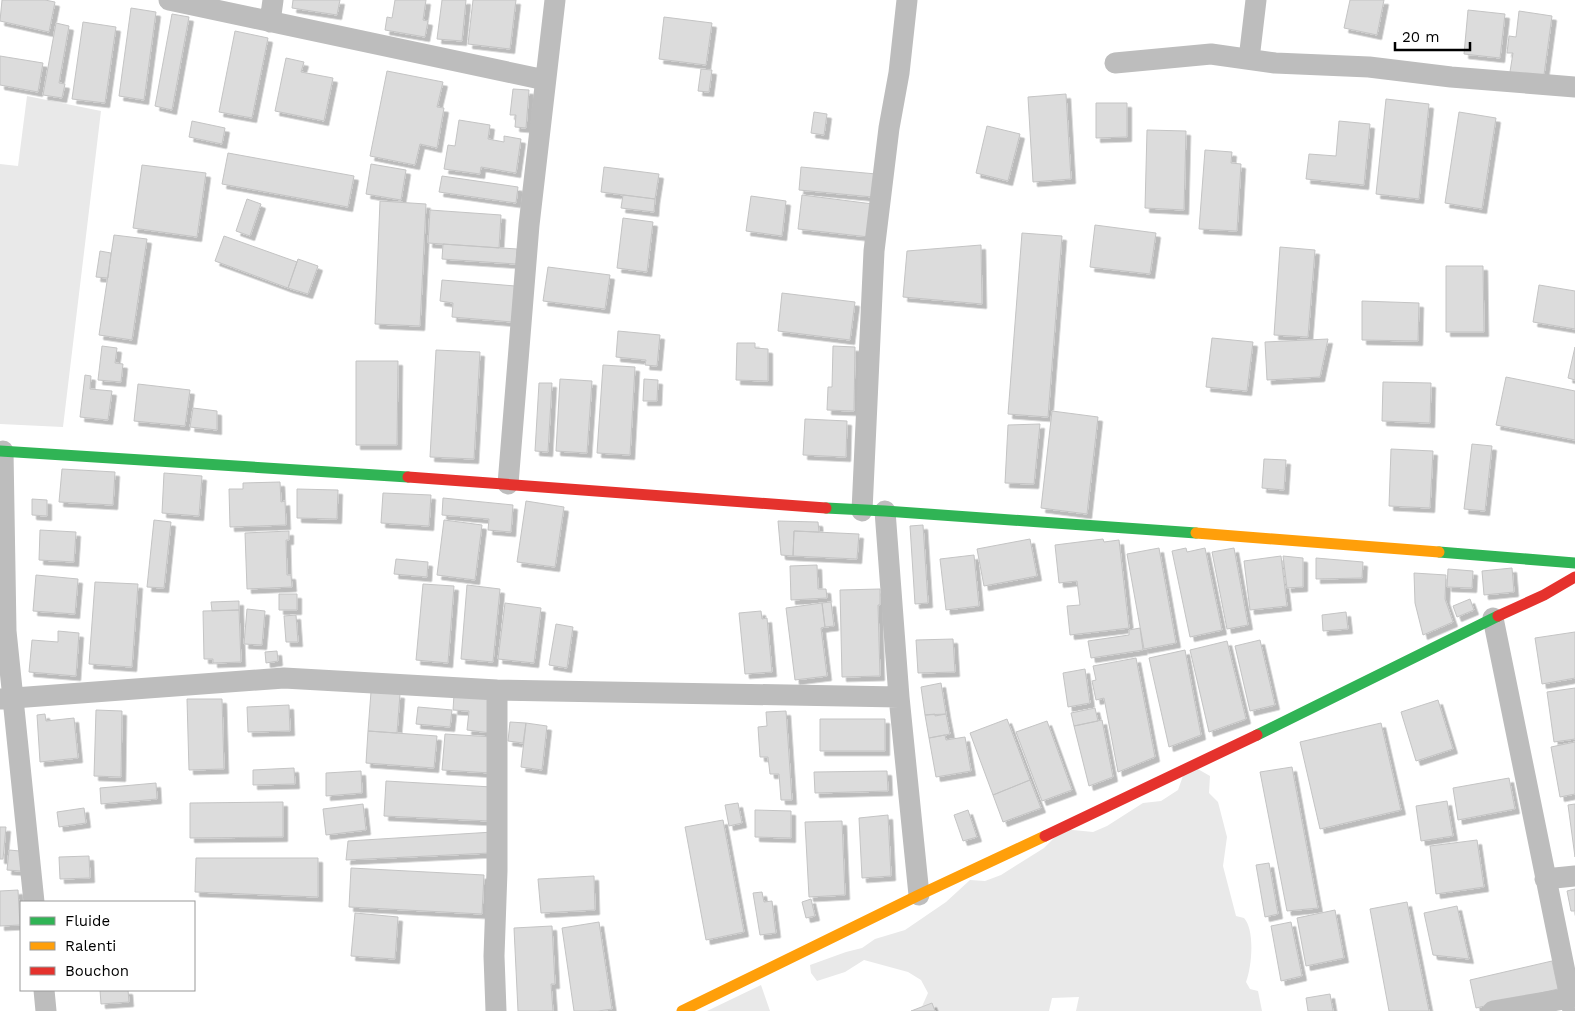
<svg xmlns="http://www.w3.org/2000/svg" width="1575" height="1011" font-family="'Work Sans',sans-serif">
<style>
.green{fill:#e9e9e9}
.building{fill:#dcdcdc;stroke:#c4c4c4;filter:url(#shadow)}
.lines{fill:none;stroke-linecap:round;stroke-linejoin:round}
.street{stroke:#bdbdbd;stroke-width:21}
.fast{stroke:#30b455;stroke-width:11}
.slow{stroke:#ff9f0a;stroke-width:11}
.jam{stroke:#e5322d;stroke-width:11}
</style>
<defs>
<filter id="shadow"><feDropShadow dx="4.5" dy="4.5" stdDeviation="0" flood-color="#0004"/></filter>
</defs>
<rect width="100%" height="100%" fill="#fff"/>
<path class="green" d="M27 96 101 111 63 427 0 424V164L18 166Z
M1196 768 1210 776 1209 793 1218 802 1227 837 1223 866 1236 916 1244 918C1255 930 1252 966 1246 982L1250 989 1258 991 1262 1011H1076L1079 997 1052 998 1049 1011H920L928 993 921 980 908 972 864 960 845 972 817 981 811 973 810 965 846 952 862 948 875 939 905 930 946 902 970 880 985 881 1001 875 1044 848 1063 829 1093 832 1107 826 1143 803 1161 801 1178 790 1184 773Z
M761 985 770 1011H707Z"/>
<path class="building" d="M2 0H45L55 2 49 32 0 21Z
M293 0H340L337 15 292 8Z
M395 0H426L423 20 428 21 425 37 385 30 387 17 392 18Z
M442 0H466L462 41 437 39Z
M473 0H516L510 49 468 44Z
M1350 0H1384L1377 35 1344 28Z
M131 8 156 12 144 100 119 96Z
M1468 10 1505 14 1500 58 1464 54Z
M1519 11 1552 16 1543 82 1509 78 1513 53H1507L1509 36 1516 37Z
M172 14 189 17 172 110 155 106Z
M664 17 712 23 706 65 659 59Z
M83 22 116 27 105 103 72 99Z
M56 23 69 26 59 83 65 84 62 98 43 95Z
M235 31 268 38 252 118 219 112Z
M0 56 43 63 38 92 0 85Z
M286 58 304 62 301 72 333 78 324 121 275 111Z
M701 69 712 70 709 92 698 91Z
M387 71 443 82 437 107 444 108 437 148 420 144 415 165 370 156Z
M513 89 529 90 526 128 515 127 516 115H510Z
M1066 94 1071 179 1033 182 1028 97Z
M1386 99 1429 104 1419 199 1376 194Z
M1096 103H1127V137L1096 138Z
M814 112 827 114 824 135 811 133Z
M1459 112 1496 118 1482 209 1445 203Z
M459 120 490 125 488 139 504 142V136L521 139 516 173 481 167 480 174 444 169 448 145 455 146Z
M192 121 225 128 222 144 189 137Z
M1339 121 1370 124 1364 185 1306 179 1309 154 1336 156Z
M987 126 1020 134 1008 181 976 173Z
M1147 130 1186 131 1184 210 1145 208Z
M1205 150 1232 152 1231 163 1241 164 1237 231 1199 229Z
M228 153 354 176 348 207 222 184Z
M371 164 406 170 401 200 366 194Z
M142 165 206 173 197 237 133 228Z
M604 167 659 174 655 199 601 192Z
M801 167 876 174 873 197 799 190Z
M442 176 518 187 516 203 439 192Z
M623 195 655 199 654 212 621 208Z
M802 195 873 204 869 237 798 229Z
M751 196 786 201 782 236 746 231Z
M247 199 261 204 250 236 236 231Z
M380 201 426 204 420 326 375 324Z
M430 210 501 215 499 248 428 243Z
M623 218 653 222 647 272 617 268Z
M1095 225 1156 233 1150 274 1090 267Z
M1022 233 1062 236 1048 417 1008 414Z
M114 235 147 239 132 340 99 335Z
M224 236 297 262 288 288 215 261Z
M443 244 517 249 516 264 442 259Z
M981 245 982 304 903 297 907 251Z
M1280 247 1315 250 1308 337 1274 335Z
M100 251 111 253 108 278 96 277Z
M298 259 318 266 308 294 288 288Z
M1446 266H1483L1484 332H1446Z
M548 267 610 275 605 309 543 301Z
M442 280 515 286 512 322 452 317 453 303 440 301Z
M1539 285 1575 291V329L1533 322Z
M782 293 855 302 850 340 778 331Z
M1362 301 1419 303 1418 341 1362 340Z
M618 331 660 335 657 366 645 365 646 360 616 357Z
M1212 338 1253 342 1247 391 1206 387Z
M1328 339 1320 377 1267 380 1265 342Z
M737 343H755V348L768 349V381L736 380Z
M102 346 117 348 115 363 123 364 121 382 98 380Z
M833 346 855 347 854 411 827 410 828 387H832Z
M1575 347V380L1568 378Z
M436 350 480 352 474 459 430 457Z
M356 361H398L397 445H356Z
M603 365 635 367 630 455 597 453Z
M85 375 91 376 90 389 112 391 108 420 80 417Z
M1506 377 1575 391V440L1496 425Z
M560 379 592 381 587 453 556 451Z
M644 379 658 380 657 401H643Z
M1383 382 1431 383 1430 423 1382 421Z
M539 383H552L548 452 535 451Z
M138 384 190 390 185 426 134 421Z
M193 408 217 411V430L190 427Z
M1052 411 1098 417 1087 514 1041 508Z
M805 419 847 421 846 457 803 455Z
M1040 424 1034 484 1005 483 1008 425Z
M1472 444 1492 446 1485 511 1464 509Z
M1391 449 1433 451 1430 508 1389 506Z
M1264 459 1286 460 1284 490 1262 488Z
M62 469 115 472 113 505 59 502Z
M164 473 202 476 199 516 162 513Z
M280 482 281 502 285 501 286 525 230 527 229 489H243V483Z
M297 489 338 490 337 519 297 518Z
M383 493 431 495 429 526 381 523Z
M443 498 513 505 511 532 488 530 489 519 442 515Z
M32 499 47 500V516L32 515Z
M526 501 564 507 555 567 517 562Z
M154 520 171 522 164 588 147 587Z
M444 520 482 525 475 580 437 575Z
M778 521 818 522 819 532 794 531 793 556 781 555Z
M923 525 928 603 915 604 910 526Z
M40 530 76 532 74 562 39 560Z
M289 531V540H286L287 575H291L292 587 247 589 245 533Z
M794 531 859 534 857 559 793 556Z
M1030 539 1037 576 984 586 977 549Z
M1103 539 1104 542 1119 540 1129 628 1070 635 1067 606 1080 605 1077 581 1059 583 1055 545Z
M1159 548 1176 643 1144 649 1127 554Z
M1186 548 1187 552 1205 548 1222 630 1190 637 1172 551Z
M1234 548 1248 625 1227 629 1212 552Z
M974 555 979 606 946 610 940 559Z
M1281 556 1287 606 1250 610 1244 561Z
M1283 556 1303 558V587L1287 588Z
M1316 558 1363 562 1362 578 1316 579Z
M396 559 428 562 427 577 394 574Z
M817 565 818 589H826L827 598 791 600 790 566Z
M1512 568 1514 592 1484 595 1482 571Z
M1448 569 1473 571 1472 588 1447 587Z
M1414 573 1446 575 1445 599 1453 622 1423 635 1415 603Z
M36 575 78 579 75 614 33 611Z
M95 582 138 584 132 667 89 664Z
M423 584 454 586 448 663 416 660Z
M467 585 500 589 493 662 461 659Z
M880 589V605H878L880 676 842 677 840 590Z
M279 594H297V610H279Z
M1470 599 1474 610 1457 617 1453 606Z
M239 601V610L212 611 211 602Z
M831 602 834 626 825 627 822 603Z
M505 603 541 608 534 663 498 659Z
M822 603 825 627 821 628 827 676 795 680 786 608Z
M247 609 265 611 262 645 244 644Z
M239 610 241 662 213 663V659H204L203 611Z
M761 611 762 619 767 618 772 672 745 674 739 613Z
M1346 612 1348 629 1323 631 1322 615Z
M296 615 298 642H286L284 616Z
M556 624 573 627 567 668 549 665Z
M1140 628 1143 650 1091 658 1088 641 1129 635V630Z
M58 631 79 633 76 676 29 672 32 640 58 642Z
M1575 632V678L1542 684 1535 638Z
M953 639 955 672 918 673 916 640Z
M1260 640 1275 705 1250 711 1235 646Z
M1227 641 1246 719 1209 732 1190 650Z
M1185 650 1201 735 1169 747 1149 658Z
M277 651 278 661 266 663 265 652Z
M1136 658 1155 757 1118 772 1104 698 1096 700 1092 681 1096 680 1093 666Z
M1085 669 1090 703 1068 707 1063 673Z
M941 683 946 714 925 715 921 687Z
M1575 688V739L1554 742 1547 692Z
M371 692 400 694 397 733 368 731Z
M454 694 494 697 491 733 467 730 469 711 453 710Z
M187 699H222L224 769 189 770Z
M1438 700 1453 749 1416 761 1401 712Z
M289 705 290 731 248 732 247 707Z
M418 707 452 710 450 727 416 724Z
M1095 708 1098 721 1074 726 1071 713Z
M96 710 122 711 121 777 94 776Z
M786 711 792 800H781L779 774H770L768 757H760L758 727 767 726 766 712Z
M45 714 46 721 74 718 78 758 40 762 37 715Z
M935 714V716L946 714 950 734 929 738 925 715Z
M820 719H885V751H820Z
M1007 719 1030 780 993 795 970 733Z
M1102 720 1113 777 1089 786 1074 726Z
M1047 721 1072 790 1042 801 1016 732Z
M510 722 526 723 523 743 508 741Z
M526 723 547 726 542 770 521 767Z
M1381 723 1401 810 1320 829 1300 742Z
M368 731 437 736 434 768 366 763Z
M445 734 493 737 491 773 442 770Z
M945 735 946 740 965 737 971 771 936 777 929 738Z
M1575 742V794L1560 797 1551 747Z
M1292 767 1318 908 1287 911 1260 772Z
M294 768 295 784 253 785V770Z
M361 771 362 793 326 796V773Z
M887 771 888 791 815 793 814 772Z
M1509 778 1515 809 1458 820 1453 788Z
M1030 780 1041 808 1003 822 993 795Z
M386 781 492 787 490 821 384 816Z
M156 783 157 799 101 804 100 788Z
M1447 801 1453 836 1421 841 1416 806Z
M283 802V837L190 838V803Z
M738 803 742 823 729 826 725 805Z
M363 804 366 830 326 835 323 809Z
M1575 804V857L1568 805Z
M84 808 86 823 59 827 57 812Z
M755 810 791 811V838L755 837Z
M968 810 977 837 963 841 954 815Z
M888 815 891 876 862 878 859 818Z
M723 820 744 932 706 940 685 827Z
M842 821 845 895 809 897 805 822Z
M0 827H6L3 859H0Z
M493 832 490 853 346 860 348 841Z
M1477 840 1484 887 1436 894 1430 846Z
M9 850 20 851 21 871 7 870Z
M89 856 90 878 60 879 59 857Z
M196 858H318V897L195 892Z
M1269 863 1278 914 1265 917 1256 865Z
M351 868 484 875 482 914 349 907Z
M594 876 595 910 541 913 538 879Z
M1575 889V911H1571L1567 891Z
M18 890 20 925 0 926V891Z
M762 892 764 902 772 901 776 933 760 935 753 893Z
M811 899 815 916 806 918 802 902Z
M1407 902 1429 1011H1389L1370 909Z
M1457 906 1469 959 1433 955 1424 913Z
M1335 910 1344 958 1306 966 1297 918Z
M355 913 398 917 395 959 351 956Z
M599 922 612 1009 598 1011H574L562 928Z
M1291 922 1302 976 1281 981 1271 926Z
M552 926 555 984H551L553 1011H518L514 928Z
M1552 961 1558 989 1476 1008 1470 980Z
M100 990H128L129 1002 101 1004Z
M1330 994 1333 1011H1308L1306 998Z
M932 1003 935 1011H911Z"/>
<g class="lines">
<path class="street" d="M169 0 545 80
M270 22 273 0
M1249 59 1256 0
M1115 63 1211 54 1275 63 1369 67 1451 77 1575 87
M3 451 6 631 34 902
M508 484 529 225 555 0
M862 511 874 251 889 128 899 73 907 0
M885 511 899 697 919 895
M1493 618 1573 1011
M0 699 284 678 497 690 899 697
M1545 879 1575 876
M44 990 46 1011
M496 1011 494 956 497 871V690
M1493 1011 1570 998"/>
<path class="fast" d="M0 451 408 477
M826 508 885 511 1196 533
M1439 552 1575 563
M1257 735 1498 616"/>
<path class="slow" d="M1196 533 1439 552
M682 1011 919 895 1045 836"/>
<path class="jam" d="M408 477 826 508
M1498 616 1544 595 1575 577
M1045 836 1257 735"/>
</g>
<rect x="20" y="901" width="175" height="90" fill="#ffffff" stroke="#999999"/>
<rect x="30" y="917" width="25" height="8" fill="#30b455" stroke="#999999"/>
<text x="65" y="926" font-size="15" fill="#000000">Fluide</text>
<rect x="30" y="942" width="25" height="8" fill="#ff9f0a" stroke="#999999"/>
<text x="65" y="951" font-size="15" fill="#000000">Ralenti</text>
<rect x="30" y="967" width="25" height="8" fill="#e5322d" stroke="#999999"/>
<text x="65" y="976" font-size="15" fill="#000000">Bouchon</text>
<path d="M1395 42v8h75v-8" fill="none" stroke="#000000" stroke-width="2.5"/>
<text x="1402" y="42" font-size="15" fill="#000000" stroke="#ffffff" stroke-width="4" paint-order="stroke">20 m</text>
</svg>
